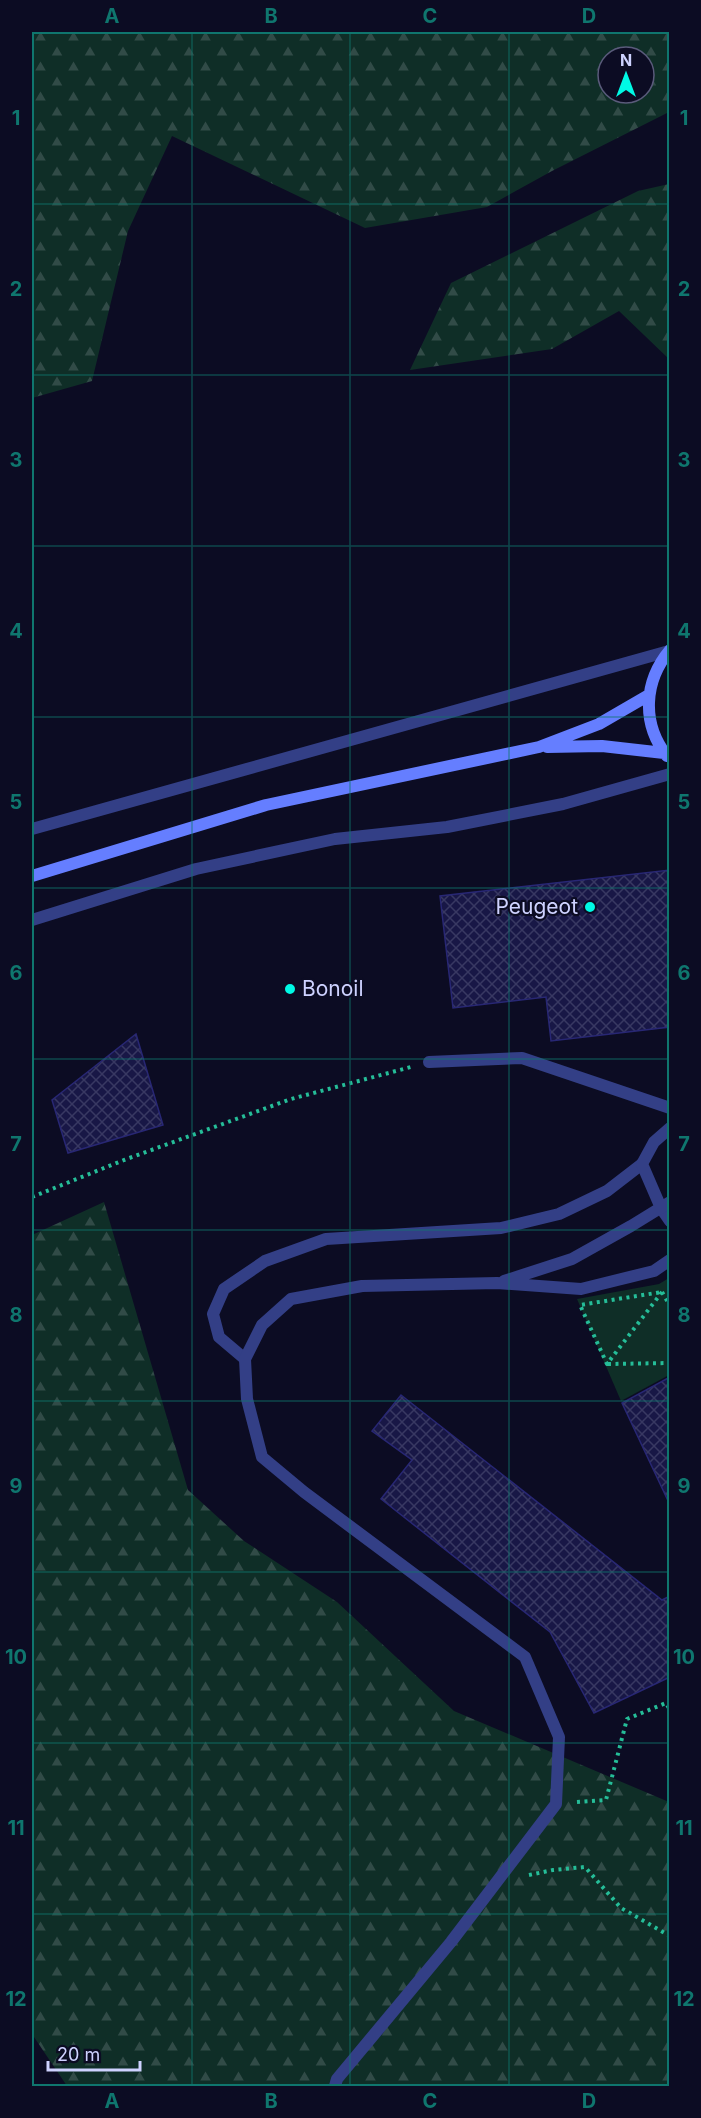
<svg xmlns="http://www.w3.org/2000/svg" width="701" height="2118" font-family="Inter,sans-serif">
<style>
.grass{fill:#0f2e27}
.forest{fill:url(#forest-firs);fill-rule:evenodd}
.building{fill:url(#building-cross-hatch);stroke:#282774;stroke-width:1.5}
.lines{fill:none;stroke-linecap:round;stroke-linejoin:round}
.path{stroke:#25bd98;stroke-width:4;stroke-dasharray:3 4.5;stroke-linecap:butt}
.lane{stroke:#333f86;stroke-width:12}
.street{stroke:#333f86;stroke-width:12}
.secondary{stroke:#657eff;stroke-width:12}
.grid{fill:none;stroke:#0f766e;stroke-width:1.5;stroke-opacity:0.55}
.poi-dot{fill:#00f9e5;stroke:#0c0c23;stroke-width:2}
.labels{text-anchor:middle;stroke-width:4.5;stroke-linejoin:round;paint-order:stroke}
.poi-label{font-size:21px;fill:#ced2ff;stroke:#0c0c23;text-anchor:end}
.neatline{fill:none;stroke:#0f766e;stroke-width:2}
.grid-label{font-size:20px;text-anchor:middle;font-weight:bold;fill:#0f766e}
</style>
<defs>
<pattern id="forest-firs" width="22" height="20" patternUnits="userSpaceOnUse" patternTransform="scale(1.5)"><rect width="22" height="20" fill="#0f2e27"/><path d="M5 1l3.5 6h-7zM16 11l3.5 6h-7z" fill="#314b47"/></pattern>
<pattern id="building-cross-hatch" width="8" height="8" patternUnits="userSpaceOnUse" patternTransform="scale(1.5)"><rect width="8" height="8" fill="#181746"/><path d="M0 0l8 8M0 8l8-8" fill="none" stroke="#383862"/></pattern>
</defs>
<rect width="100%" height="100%" fill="#0c0c23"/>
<path class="grass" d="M669 1278V1375L621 1401 577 1299 659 1284Z"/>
<path class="forest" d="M32 32H669V112L552 171 487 207 365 228 172 136 128 231 92 381 32 398ZM608 57H644V93H608Z
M669 184V359L619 311 552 349 410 370 451 283 638 191Z
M104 1202 188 1490 244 1541 337 1602 454 1711 669 1802V2086H67L32 2034V1235Z"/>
<path class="building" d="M670 870V1027L551 1041 546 997 453 1008 440 896Z
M136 1034 163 1125 68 1153 52 1100Z
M670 1377V1505L622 1403Z
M401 1395 662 1600 670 1596V1677L594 1713 550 1632 381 1499 412 1460 372 1431Z"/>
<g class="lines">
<path class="path" d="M32 1197 124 1160 291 1099 411 1067
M662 1292 607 1364 580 1305Z
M662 1292 670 1306
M608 1364 670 1363
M577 1802 606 1800 627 1719 666 1703 670 1710
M529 1875 553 1870 585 1867 621 1908 670 1936"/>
<path class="lane" d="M32 829 669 651
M32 920 196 869 335 839 447 827 563 804 670 774
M661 1208 670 1221
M245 1359 219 1337 213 1314 224 1289 265 1261 326 1239 501 1228 559 1214 607 1191 642 1164"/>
<path class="street" d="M429 1062 522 1058 670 1108
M661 1208 642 1164 654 1142 670 1128
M504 1281 572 1259 631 1226 670 1202
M335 2086 337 2079 451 1942 556 1804 559 1737 525 1657 304 1492 262 1457 247 1399 245 1359 262 1325 291 1299 362 1286 497 1283 581 1289 654 1271 670 1260"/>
<path class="secondary" d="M547 747 602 746 664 753
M667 756C641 723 644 681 670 650
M32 876 266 805 539 747 599 724 649 695"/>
</g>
<path class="grid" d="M192 32V2086M350 32V2086M509 32V2086M32 204H670M32 375H670M32 546H670M32 717H670M32 888H670M32 1059H670M32 1230H670M32 1401H670M32 1572H670M32 1743H670M32 1914H670"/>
<g class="poi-dot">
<circle cx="590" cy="907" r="6"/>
<circle cx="290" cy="989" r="6"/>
</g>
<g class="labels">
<g class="poi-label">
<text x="578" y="914">Peugeot</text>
<text x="302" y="996" text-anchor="start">Bonoil</text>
</g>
</g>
<rect width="701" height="2118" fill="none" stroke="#0c0c23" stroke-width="66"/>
<g transform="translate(626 75)"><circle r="28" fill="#0c0c23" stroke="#5a5b7b" stroke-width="1.5"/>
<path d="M0-4.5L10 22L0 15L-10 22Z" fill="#00f9e5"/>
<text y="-9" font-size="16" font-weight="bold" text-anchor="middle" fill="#ced2ff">N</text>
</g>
<path d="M48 2061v9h92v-9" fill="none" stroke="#ced2ff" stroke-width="3"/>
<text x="57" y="2061" font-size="18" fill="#ced2ff" stroke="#0c0c23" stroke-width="4.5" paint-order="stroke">20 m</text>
<rect x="33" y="33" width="635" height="2052" class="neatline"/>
<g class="grid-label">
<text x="112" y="23">A</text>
<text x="271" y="23">B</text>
<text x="430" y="23">C</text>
<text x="589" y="23">D</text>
<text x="16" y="125">1</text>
<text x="684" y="125">1</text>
<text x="16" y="296">2</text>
<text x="684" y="296">2</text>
<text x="16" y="467">3</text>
<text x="684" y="467">3</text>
<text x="16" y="638">4</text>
<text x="684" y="638">4</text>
<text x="16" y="809">5</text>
<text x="684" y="809">5</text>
<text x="16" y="980">6</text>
<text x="684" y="980">6</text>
<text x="16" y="1151">7</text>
<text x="684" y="1151">7</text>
<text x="16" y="1322">8</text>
<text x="684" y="1322">8</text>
<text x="16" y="1493">9</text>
<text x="684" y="1493">9</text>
<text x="16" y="1664">10</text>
<text x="684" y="1664">10</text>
<text x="16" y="1835">11</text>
<text x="684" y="1835">11</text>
<text x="16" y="2006">12</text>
<text x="684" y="2006">12</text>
<text x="112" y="2108">A</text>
<text x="271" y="2108">B</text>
<text x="430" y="2108">C</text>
<text x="589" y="2108">D</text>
</g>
</svg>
